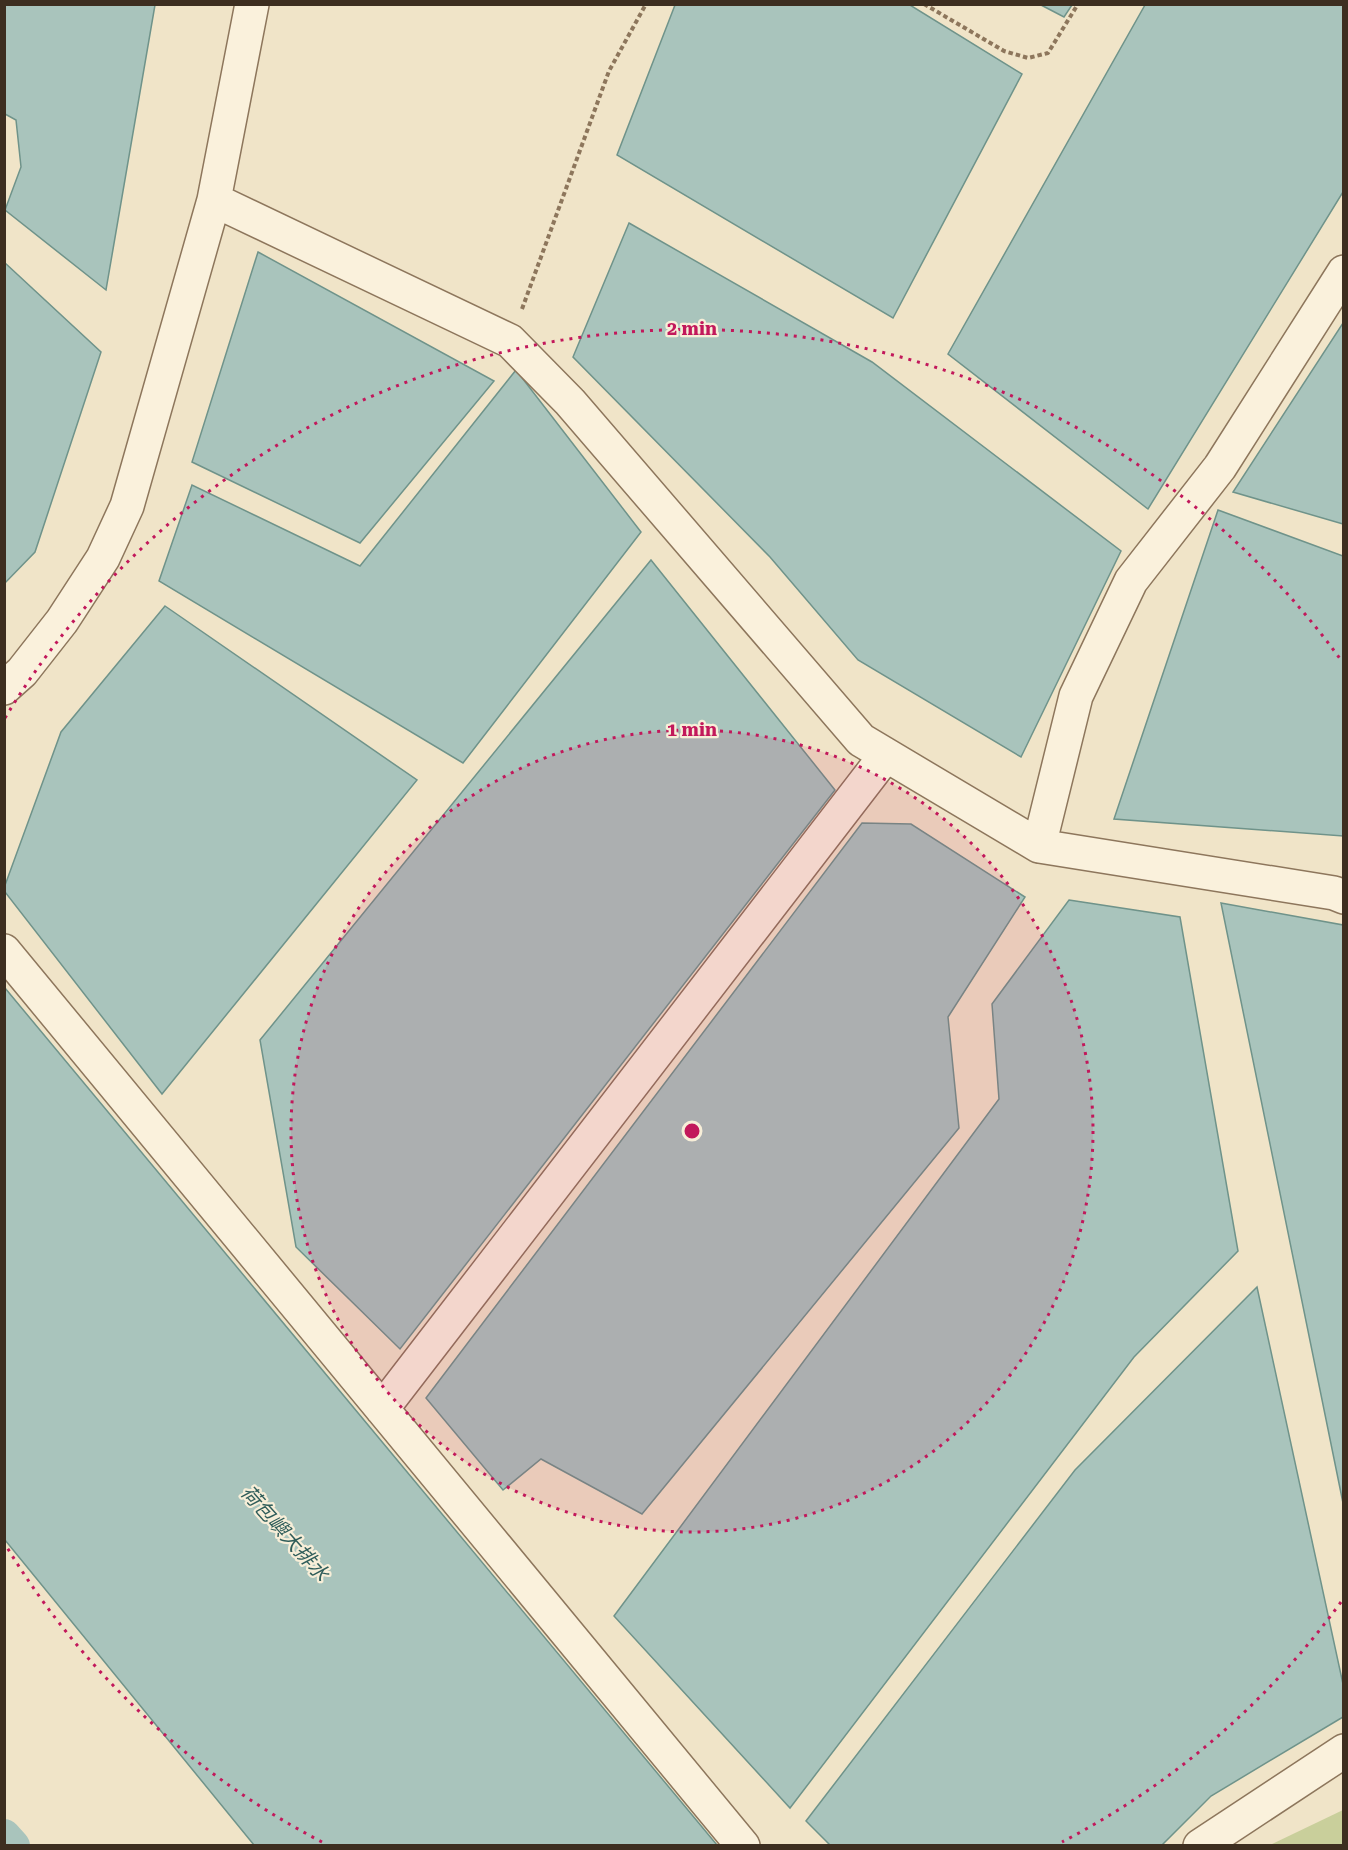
<svg xmlns="http://www.w3.org/2000/svg" width="1348" height="1850" font-family="'Roboto Serif','Noto Sans TC',serif">
<style>
.green{fill:#c9cf9b}
.water{fill:#a9c4bc;stroke:#6f938a;stroke-width:1.5}
.lines{fill:none;stroke-linecap:round;stroke-linejoin:round}
.canal{stroke:#a9c4bc;stroke-width:34}
.minor-casing{stroke:#8d765c;stroke-width:36}
.path{stroke:#8d765c;stroke-width:4;stroke-dasharray:4.5 3;stroke-linecap:butt}
.minor{stroke:#faf1dc;stroke-width:33}
.ring{fill:none;stroke:#c2185b;stroke-width:3;stroke-dasharray:3 6}
.labels{text-anchor:middle;stroke-width:4.5;stroke-linejoin:round;paint-order:stroke}
.water-label{font-size:20px;font-style:italic;fill:#2f5d5a;stroke:#f7eed8}
.centre{fill:#c2185b;stroke:#f7eed8;stroke-width:3}
.ring-label{font-size:18px;text-anchor:middle;font-weight:bold;fill:#c2185b;stroke:#f7eed8;stroke-width:4.5;stroke-linejoin:round;paint-order:stroke}
</style>
<rect width="100%" height="100%" fill="#f0e4c8"/>
<path class="green" d="M1343 1810V1845H1270Z"/>
<path class="water" d="M4 5H155L106 290 5 210 21 167 16 120 5 114Z
M675 5H910L1022 74 893 318 617 155Z
M1041 5H1072L1064 17Z
M1145 5H1344L1343 192 1148 509 948 354Z
M629 223 872 362 1121 551 1021 757 858 660 770 557 573 357Z
M258 252 494 381 360 543 192 462Z
M4 262 101 352 35 552 5 583Z
M1343 323V524L1233 492Z
M516 370 641 532 463 763 159 581 192 485 360 566Z
M1218 510 1343 556V836L1114 819Z
M651 560 835 790 400 1349 296 1247 260 1040Z
M165 606 417 780 162 1094 5 892 4 888 61 732Z
M862 823 911 824 1025 897 948 1017 959 1128 642 1514 541 1459 503 1490 426 1398Z
M1069 900 1180 917 1238 1251 1134 1357 790 1808 614 1616 999 1099 992 1004Z
M1221 903 1343 925V1503Z
M5 988 717 1845H254L5 1540Z
M1257 1287 1343 1684V1717L1211 1796 1162 1845H830L806 1821 1075 1470Z"/>
<g class="lines">
<path class="canal" d="M4 1836 13 1846"/>
<defs>
<path id="minor" d="M214 200 510 341 570 402 861 740 1039 846 1334 893 1344 897
M4 688 22 672 62 621 103 558 127 506 214 200 252 4
M1039 846 1076 696 1131 581 1220 467 1344 272
M4 951 743 1846
M382 1409 886 755
M1200 1846 1344 1751"/>
</defs>
<use href="#minor" class="minor-casing"/>
<path class="path" d="M924 4 1004 51 1028 58 1048 53 1078 4
M522 309 609 71 646 4"/>
<use href="#minor" class="minor"/>
</g>
<circle cx="692" cy="1131" r="401" fill="#c2185b" fill-opacity=".12"/>
<g class="ring">
<circle cx="692" cy="1131" r="401"/>
<path d="M1341 1602A802 802 0 0 1 1062 1842M322 1842A802 802 0 0 1 5 1544M5 718A802 802 0 0 1 1341 660"/>
</g>
<g class="labels">
<g class="water-label">
<text transform="translate(285 1533) rotate(48)" y="7">荷包嶼大排水</text>
</g>
</g>
<circle cx="692" cy="1131" r="9" class="centre"/>
<g class="ring-label">
<text x="692" y="335">2 min</text>
<text x="692" y="736">1 min</text>
</g>
<rect width="1348" height="1850" fill="none" stroke="#3d2e20" stroke-width="12"/>
</svg>
